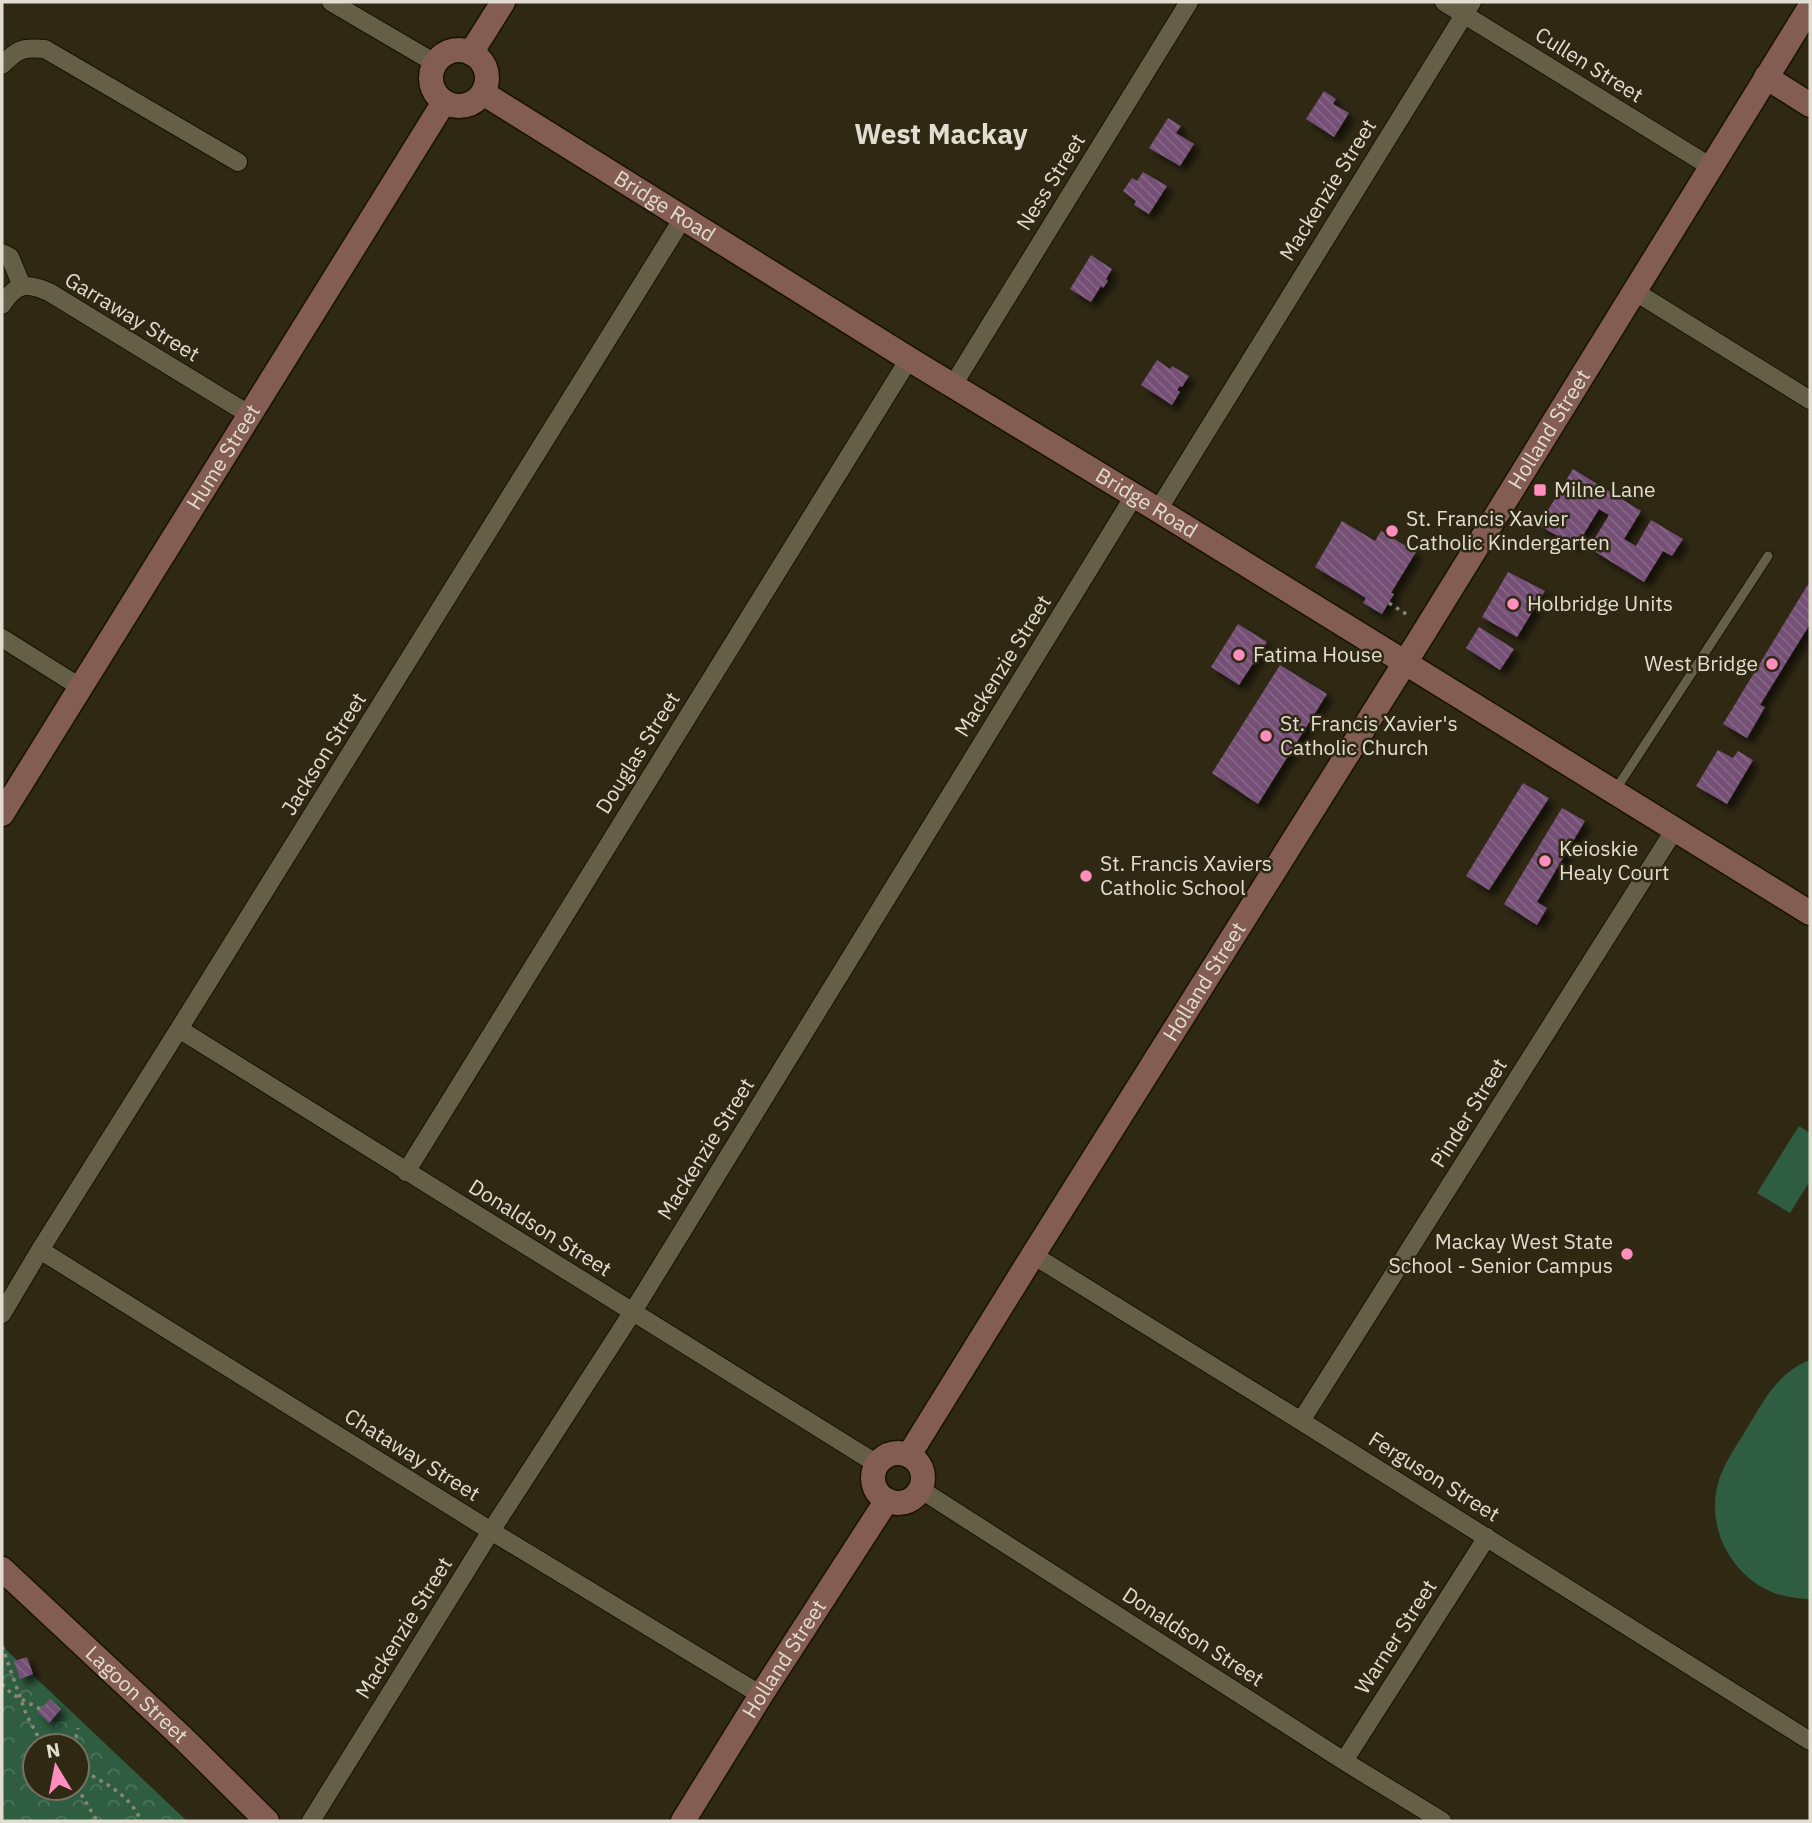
<svg xmlns="http://www.w3.org/2000/svg" width="1812" height="1823" font-family="'IBM Plex Sans',sans-serif">
<style>
.park{fill:url(#park-crowns);fill-rule:evenodd}
.pitch{fill:#2e5d41}
.building{fill:url(#building-back-hatch);filter:url(#shadow)}
.lines{fill:none;stroke-linecap:round;stroke-linejoin:round}
.lane-casing{stroke:#171200;stroke-width:11}
.street-casing{stroke:#171200;stroke-width:20}
.secondary-casing{stroke:#171200;stroke-width:27}
.path{stroke:#8a8574;stroke-width:3.5;stroke-dasharray:3.5 5;stroke-linecap:butt}
.lane{stroke:#665f48;stroke-width:9}
.street{stroke:#665f48;stroke-width:18}
.secondary{stroke:#835c52;stroke-width:24}
.poi-dot{fill:#fe8ebe;stroke:#2f2914;stroke-width:2.5}
.labels{text-anchor:middle;stroke-width:5;stroke-linejoin:round;paint-order:stroke}
.street-label{font-size:21px;fill:#e1ddd0;stroke:#2f2914}
.poi-label{font-size:21px;fill:#e1ddd0;stroke:#2f2914;text-anchor:start}
.district-label{font-size:28px;font-weight:bold;fill:#e1ddd0;stroke:#2f2914}
</style>
<defs>
<pattern id="park-crowns" width="20" height="18" patternUnits="userSpaceOnUse" patternTransform="scale(1.75)"><rect width="20" height="18" fill="#2e5d41"/><path d="M2 6a3 3 0 1 1 6 0M12 15a3 3 0 1 1 6 0" fill="none" stroke="#4c745b"/></pattern>
<pattern id="building-back-hatch" width="6" height="6" patternUnits="userSpaceOnUse" patternTransform="scale(1.75)"><rect width="6" height="6" fill="#744f75"/><path d="M-1 5l2 2M0 0l6 6M5-1l2 2" fill="none" stroke="#886888"/></pattern>
<filter id="shadow"><feDropShadow dx="6" dy="6" stdDeviation="3.5" flood-color="#0009"/></filter>
</defs>
<rect width="100%" height="100%" fill="#2f2914"/>
<path class="park" d="M2 1646 187 1821H2ZM35 1746H77V1788H35Z"/>
<path class="pitch" d="M1799 1126 1810 1133V1181L1790 1213 1757 1193Z
M1810 1360V1599H1806C1795 1598 1785 1597 1774 1593 1731 1576 1706 1528 1718 1483 1724 1462 1738 1444 1749 1425 1765 1398 1779 1372 1810 1360Z"/>
<path class="building" d="M1324 91 1336 99 1333 104 1349 113 1334 137 1306 119Z
M1168 118 1181 126 1176 133 1194 144 1180 166 1149 148Z
M1143 172 1167 186 1149 214 1134 205 1136 201 1123 191 1132 178 1137 181Z
M1091 255 1112 269 1106 279 1108 281 1103 288 1101 286 1091 302 1070 289Z
M1157 360 1170 369 1172 366 1189 376 1182 387 1180 386 1177 390 1180 392 1172 405 1141 385Z
M1573 469 1641 511 1624 539 1636 546 1651 520 1683 539 1672 556 1663 551 1644 582 1589 548 1609 515 1599 509 1576 547 1539 525Z
M1342 521 1375 541 1381 531 1416 552 1391 593 1394 594 1382 614 1363 603 1366 598 1315 567Z
M1508 572 1545 591 1517 637 1482 617Z
M1810 581V624L1760 705 1765 707 1747 738 1723 724Z
M1238 624 1267 642 1239 685 1211 667Z
M1479 627 1514 649 1500 670 1466 648Z
M1280 665 1327 694 1258 804 1212 773Z
M1718 750 1733 758 1738 751 1753 760 1727 804 1696 786Z
M1523 783 1549 798 1489 890 1466 876Z
M1562 808 1585 821 1537 902 1547 908 1537 925 1504 904Z
M27 1657 33 1674 20 1679 14 1661Z
M50 1699 61 1709 49 1723 38 1712Z"/>
<g class="lines">
<defs>
<path id="lane" d="M1616 789 1768 556"/>
<path id="street" d="M331 2 435 63
M1444 2 1711 167
M2 65C18 49 22 47 45 49L238 162
M2 253 10 257 22 286
M1634 291 1810 400
M2 305C16 283 26 282 49 292L250 415
M953 385 1189 2
M1158 510 1472 2
M2 638 80 687
M179 1029 877 1464
M406 1172 909 359
M40 1250 491 1531 761 1695
M1033 1255 1301 1421 1810 1741
M2 1314 40 1250 179 1029 683 218
M1301 1421 1675 829
M920 1489 1344 1761 1442 1821
M1344 1761 1487 1537
M311 1821 491 1531 632 1313 1134 496"/>
<g id="secondary">
<circle cx="459" cy="78" r="28"/>
<path d="M471 53 503 2"/>
<path d="M1766 77 1810 105"/>
<path id="s1" d="M483 93 909 359 1158 510 1810 913"/>
<path id="s2" d="M2 814 444 102"/>
<circle cx="898" cy="1478" r="25"/>
<path id="s3" d="M909 1455 1033 1255 1423 634 1810 7"/>
<path id="s4" d="M2 1569 183 1738 267 1821"/>
<path id="s5" d="M683 1821 761 1695 887 1500"/>
</g>
</defs>
<use href="#lane" class="lane-casing"/>
<use href="#street" class="street-casing"/>
<use href="#secondary" class="secondary-casing"/>
<path class="path" d="M1389 603 1406 614
M2 1646 26 1714 43 1746
M2 1684 12 1694 40 1709
M74 1746 78 1728
M77 1768C102 1781 130 1794 141 1821
M77 1787 97 1821"/>
<use href="#lane" class="lane"/>
<use href="#street" class="street"/>
<use href="#secondary" class="secondary"/>
</g>
<g class="poi-dot">
<rect x="1533" y="483" width="14" height="14" rx="3.5"/>
<circle cx="1392" cy="531" r="7"/>
<circle cx="1513" cy="604" r="7"/>
<circle cx="1239" cy="655" r="7"/>
<circle cx="1772" cy="664" r="7"/>
<circle cx="1266" cy="736" r="7"/>
<circle cx="1545" cy="861" r="7"/>
<circle cx="1086" cy="876" r="7"/>
<circle cx="1627" cy="1254" r="7"/>
</g>
<g class="labels">
<g class="street-label">
<text transform="translate(1589 65) rotate(32)" y="7">Cullen Street</text>
<text transform="translate(1051 182) rotate(-58)" y="7">Ness Street</text>
<text transform="translate(1328 190) rotate(-58)" y="7">Mackenzie Street</text>
<text dy="7" stroke="none"><textPath href="#s1" startOffset="214">Bridge Road</textPath></text>
<text transform="translate(132 317) rotate(31)" y="7">Garraway Street</text>
<text dy="7" stroke="none"><textPath href="#s3" startOffset="1209">Holland Street</textPath></text>
<text dy="7" stroke="none"><textPath href="#s2" startOffset="420">Hume Street</textPath></text>
<text dy="7" stroke="none"><textPath href="#s1" startOffset="780">Bridge Road</textPath></text>
<text transform="translate(1003 666) rotate(-58)" y="7">Mackenzie Street</text>
<text transform="translate(638 753) rotate(-58)" y="7">Douglas Street</text>
<text transform="translate(324 754) rotate(-58)" y="7">Jackson Street</text>
<text dy="7" stroke="none"><textPath href="#s3" startOffset="558">Holland Street</textPath></text>
<text transform="translate(1469 1113) rotate(-58)" y="7">Pinder Street</text>
<text transform="translate(706 1149) rotate(-58)" y="7">Mackenzie Street</text>
<text transform="translate(540 1228) rotate(32)" y="7">Donaldson Street</text>
<text transform="translate(412 1455) rotate(32)" y="7">Chataway Street</text>
<text transform="translate(1434 1477) rotate(32)" y="7">Ferguson Street</text>
<text transform="translate(404 1628) rotate(-58)" y="7">Mackenzie Street</text>
<text transform="translate(1193 1637) rotate(33)" y="7">Donaldson Street</text>
<text transform="translate(1396 1637) rotate(-57)" y="7">Warner Street</text>
<text dy="7" stroke="none"><textPath href="#s5" startOffset="191">Holland Street</textPath></text>
<text dy="7" stroke="none"><textPath href="#s4" startOffset="184">Lagoon Street</textPath></text>
</g>
<g class="poi-label">
<text x="1554" y="497">Milne Lane</text>
<text x="1406" y="526">St. Francis Xavier<tspan x="1406" dy="24">Catholic Kindergarten</tspan></text>
<text x="1527" y="611">Holbridge Units</text>
<text x="1253" y="662">Fatima House</text>
<text x="1758" y="671" text-anchor="end">West Bridge</text>
<text x="1280" y="731">St. Francis Xavier's<tspan x="1280" dy="24">Catholic Church</tspan></text>
<text x="1559" y="856">Keioskie<tspan x="1559" dy="24">Healy Court</tspan></text>
<text x="1100" y="871">St. Francis Xaviers<tspan x="1100" dy="24">Catholic School</tspan></text>
<text x="1613" y="1249" text-anchor="end">Mackay West State<tspan x="1613" dy="24">School - Senior Campus</tspan></text>
</g>
<g class="district-label">
<text x="941" y="144">West Mackay</text>
</g>
</g>
<rect width="1812" height="1823" fill="none" stroke="#e1ddd0" stroke-width="7"/>
<g transform="translate(56 1767) rotate(350)"><circle r="33" fill="#2f2914" stroke="#76715f" stroke-width="2"/>
<path d="M0-5L12 26L0 18L-12 26Z" fill="#fe8ebe"/>
<text y="-10" font-size="19" font-weight="bold" text-anchor="middle" fill="#e1ddd0">N</text>
</g>
</svg>
